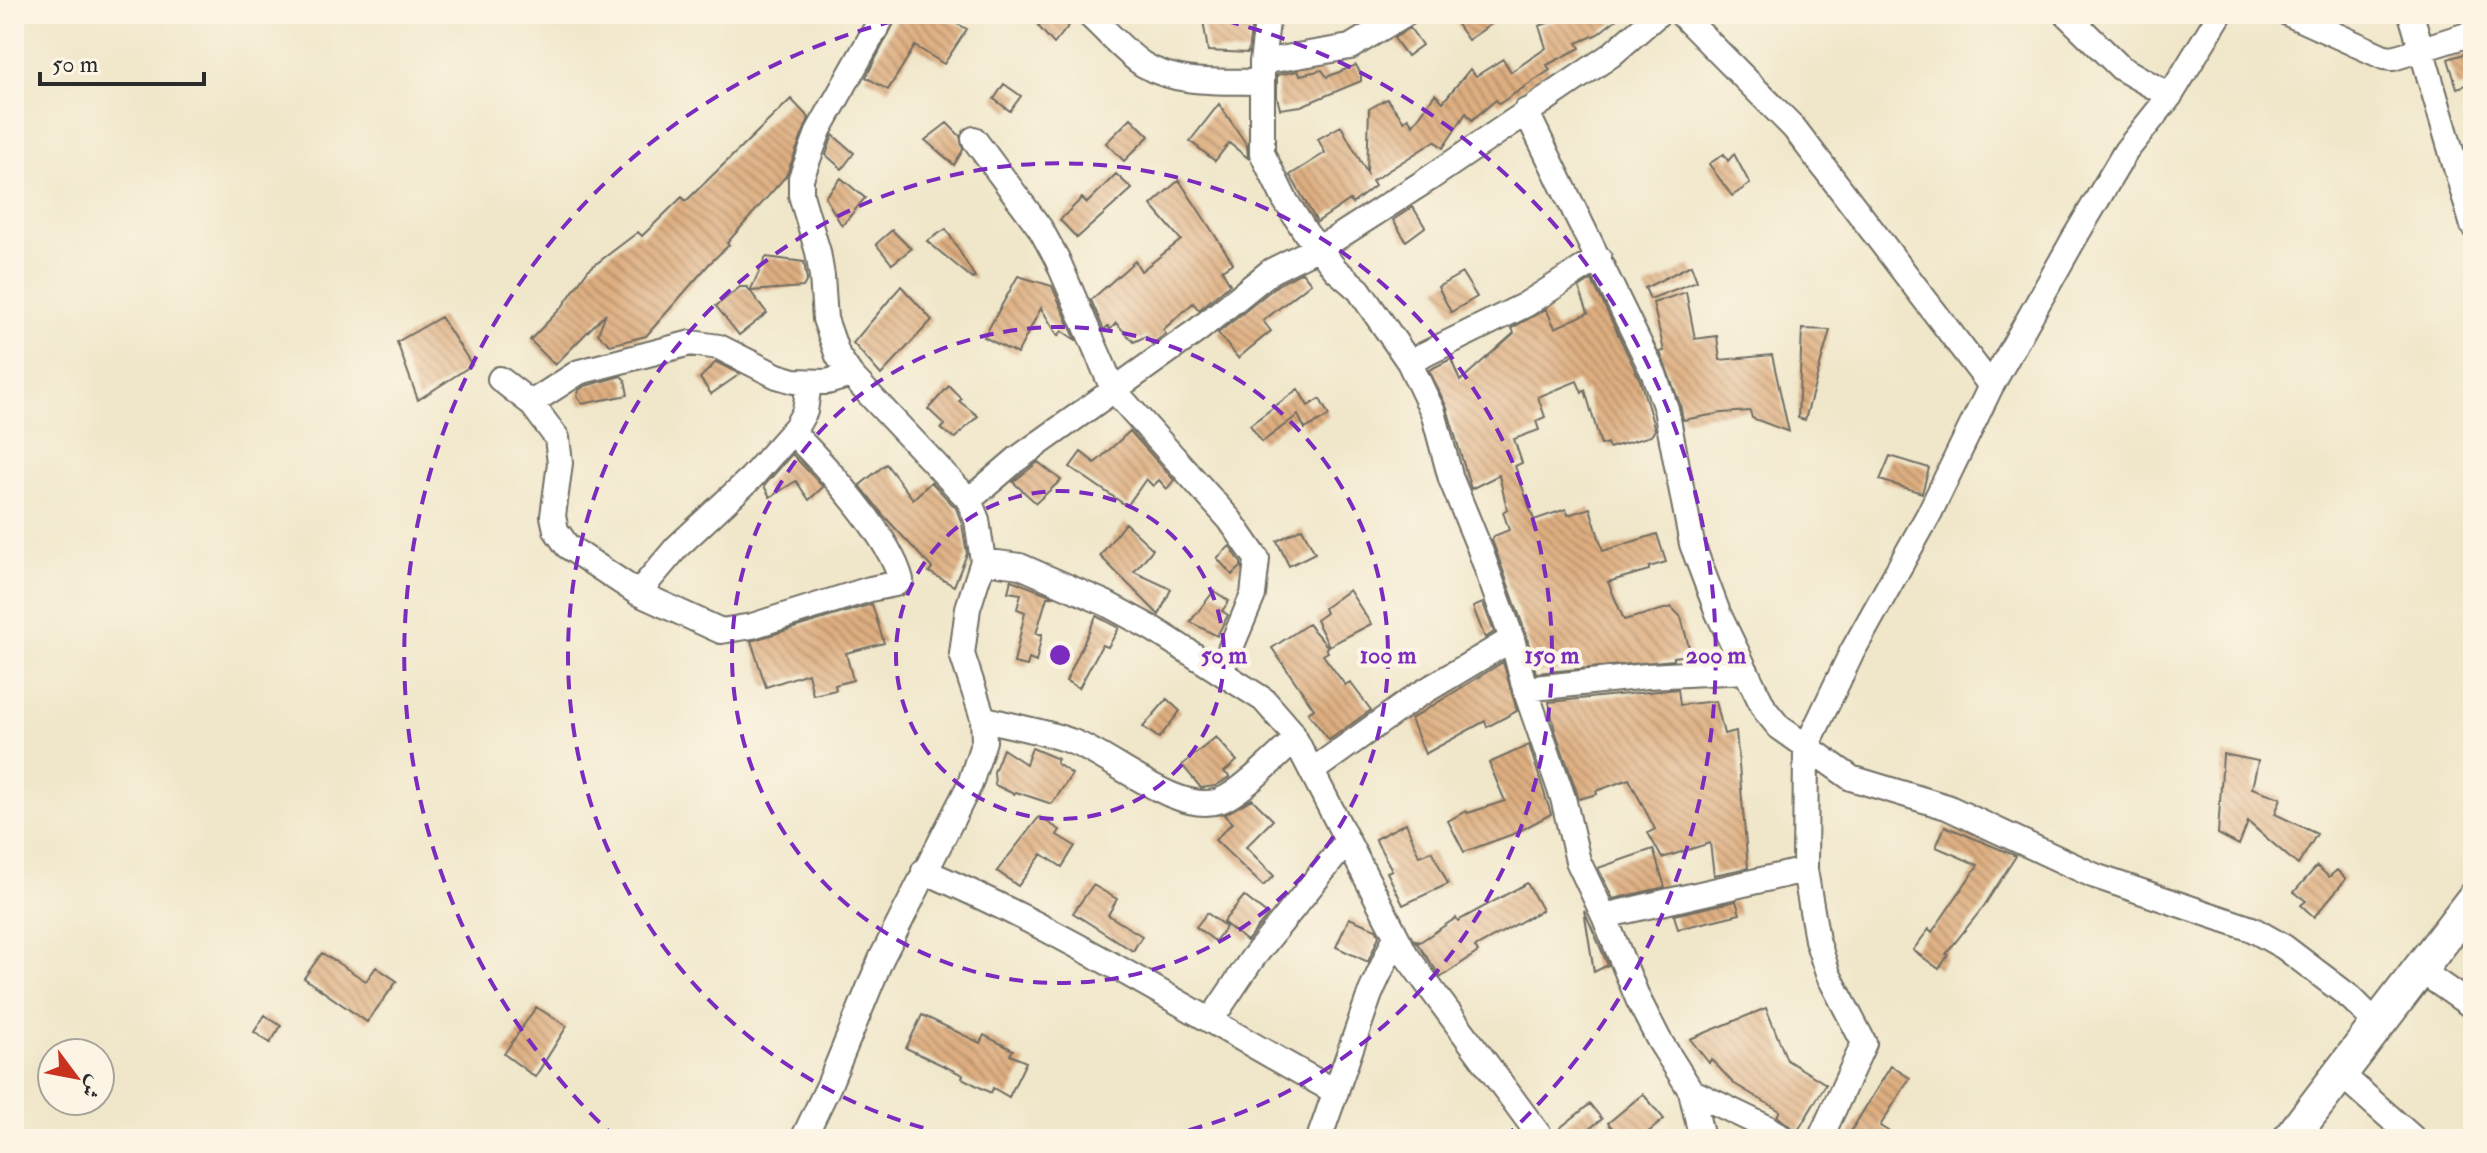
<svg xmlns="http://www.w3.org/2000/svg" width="2487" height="1153" font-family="'IM FELL Double Pica',Amiri,serif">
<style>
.building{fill:url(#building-back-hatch)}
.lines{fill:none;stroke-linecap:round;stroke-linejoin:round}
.street-casing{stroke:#706d63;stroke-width:28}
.secondary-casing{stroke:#706d63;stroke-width:38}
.street{stroke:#fff;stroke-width:24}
.secondary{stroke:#fff;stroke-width:34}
.ring{fill:none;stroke:#7b2cbf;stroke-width:4;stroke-dasharray:14 10}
.centre{fill:#7b2cbf;stroke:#fcf5e5;stroke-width:4}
.ring-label{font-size:24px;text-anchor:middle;font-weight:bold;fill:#7b2cbf;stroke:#fcf5e5;stroke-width:8;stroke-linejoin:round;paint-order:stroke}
</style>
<defs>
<pattern id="building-back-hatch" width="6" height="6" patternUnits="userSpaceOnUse" patternTransform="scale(2)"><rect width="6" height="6" fill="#deae80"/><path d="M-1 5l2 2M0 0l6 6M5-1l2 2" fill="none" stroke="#b48e69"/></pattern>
</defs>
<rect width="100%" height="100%" fill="#fcf5e5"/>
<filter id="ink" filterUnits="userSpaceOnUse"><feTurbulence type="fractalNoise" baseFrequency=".0125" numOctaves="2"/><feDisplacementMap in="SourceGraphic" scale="16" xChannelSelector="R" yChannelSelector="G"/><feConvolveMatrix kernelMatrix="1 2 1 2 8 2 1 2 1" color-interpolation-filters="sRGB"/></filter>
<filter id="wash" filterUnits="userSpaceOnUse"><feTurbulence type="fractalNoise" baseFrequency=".006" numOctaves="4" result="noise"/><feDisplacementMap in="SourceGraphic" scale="32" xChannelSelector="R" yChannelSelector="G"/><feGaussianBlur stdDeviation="1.8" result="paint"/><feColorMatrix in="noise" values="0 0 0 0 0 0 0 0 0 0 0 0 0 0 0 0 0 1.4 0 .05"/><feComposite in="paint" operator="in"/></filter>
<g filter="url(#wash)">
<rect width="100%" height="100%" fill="#f0e7ca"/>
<g id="blocks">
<path class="building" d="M899 14H939L967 29 944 64 915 46 888 90 866 77Z
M1054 14H1073L1074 19 1054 44 1038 26Z
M1202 14H1253L1248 53 1208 51Z
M1469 14H1506L1468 40 1456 23Z
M1575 14H1623L1598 34 1577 43 1580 48 1547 65 1550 70 1499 104 1496 100 1472 120 1466 113 1443 148 1435 141 1372 181 1375 186 1352 204 1350 200 1317 222 1290 175 1325 153 1318 139 1341 126 1367 173 1369 109 1387 99 1404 121 1408 118 1413 125 1435 94 1443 102 1470 69 1476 76 1503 59 1511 72 1546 48 1539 26Z
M1410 28 1422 45 1407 56 1394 38Z
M2473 51V83L2457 88 2448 59Z
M1356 65 1361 74V81L1301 106 1280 109 1277 97V75L1298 71 1300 75 1322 70 1327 77Z
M1004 84 1021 96 1010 111 994 99Z
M791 99 809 118 786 176 727 243 729 245 710 263 646 336 610 345 598 334 606 313 555 365 530 340 562 307 588 270 638 232 642 236 682 197 686 201Z
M1219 104 1247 145 1248 158 1229 143 1215 161 1190 141Z
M1131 118 1149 136 1124 161 1106 143Z
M947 123 960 136 963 150 954 165 925 140Z
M833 135 854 153 842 169 826 155Z
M1724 154 1728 161 1734 154 1750 184 1732 196 1709 164Z
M1116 174 1132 189 1077 238 1060 220 1082 198 1087 203Z
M841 178 865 198 842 226 825 197Z
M1179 180 1233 263 1222 270 1230 284 1199 310 1193 303 1163 330 1166 334 1152 344 1146 336 1134 342 1116 323 1110 330 1108 326 1104 330 1091 300 1135 261 1141 271 1181 240 1151 205Z
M1413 207 1425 227 1406 241 1393 220Z
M946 229 975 277 973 279 927 241Z
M892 230 911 249 892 264 876 244Z
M766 257 804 262 807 280 803 287 750 291Z
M1691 265 1697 281 1650 299 1645 288Z
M1302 272 1311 283 1263 321 1271 331 1238 358 1218 333 1279 284Z
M1462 273 1477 297 1451 312 1438 287Z
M1018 276 1052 286 1076 340 1062 331 1058 336 1041 308 1017 354 984 337Z
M1592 280 1640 380 1655 430 1651 436 1609 448 1607 443 1601 445 1585 390 1582 393 1577 381 1538 397 1545 417 1536 421 1539 430 1514 439 1522 463 1515 466 1534 520 1566 509 1568 515 1590 508 1603 551 1657 534 1666 562 1649 567V570L1608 582 1624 620 1671 607 1681 617 1691 655 1674 657V660L1536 673 1526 634 1492 540 1494 536 1509 530 1503 512 1507 509 1499 475 1471 489 1447 408 1429 370 1451 359 1460 381 1514 333 1512 328 1546 309 1555 328 1588 313 1579 288Z
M901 286 932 320 881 375 853 343Z
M740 287H747L767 313 739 335 716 306Z
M1686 292 1695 339 1717 336 1720 360 1772 355 1789 432 1752 418 1750 411 1722 413 1683 420 1680 404 1660 352 1664 351 1653 303Z
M441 317 472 365 418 400 397 342Z
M1802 329 1830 330 1805 420 1798 418Z
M716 362 740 374 711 394 700 378Z
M621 376 625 380 628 395 582 404 577 396 579 390 585 386Z
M949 386 962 399 959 401 978 416 955 438 941 429 945 425 928 409Z
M1298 389 1308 406 1320 399 1329 416 1305 429 1298 415 1262 442 1250 425Z
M1130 431 1174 480 1167 489 1159 480 1153 486 1146 479 1127 506 1070 467 1081 452 1095 463Z
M792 454 823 487 809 500 796 481 770 497 764 486Z
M1890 456 1929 468 1922 493 1880 480Z
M1038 462 1061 480 1036 503 1013 482Z
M886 464 913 499 931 482 956 508 962 524 967 554 954 586 929 572 932 568 884 516 860 485Z
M1125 523 1153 549 1134 572 1171 589 1159 615 1100 556Z
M1302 528 1315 553 1289 566 1277 541Z
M1230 546 1241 563V567L1232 575 1217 558Z
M1011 580 1055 597H1047L1036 634H1042L1036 662 1029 659 1027 666 1014 663 1025 612 1017 609 1021 594 1008 592Z
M1349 590 1371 624 1329 646 1316 620 1326 613 1324 608Z
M1214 591 1229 601 1222 611 1228 615 1217 636 1190 622Z
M1483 603 1494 632 1485 638 1473 607Z
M872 604 884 643 846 653 853 680 835 685 836 690 813 695 808 673 766 687 751 641Z
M1096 616 1119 628 1108 647 1102 645 1079 688 1066 681Z
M1308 624 1328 647 1326 648 1328 652 1323 655 1345 685 1350 682 1371 710 1329 740 1308 713 1314 709 1272 648Z
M1503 662 1517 711 1487 727 1485 721 1425 754 1411 719Z
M1678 689 1680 705 1716 701 1724 734 1736 731 1748 868 1714 875 1710 843 1662 858 1648 833 1655 829 1629 779 1596 791 1597 794 1579 799 1554 727 1549 702Z
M1167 699 1180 711 1159 738 1143 727Z
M1216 737 1237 761 1224 772 1230 777 1215 786 1201 788 1182 765Z
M1529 745 1551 814 1516 833 1464 852 1448 821 1466 811 1468 813 1505 801 1489 763Z
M1032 748 1058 759 1056 763 1072 774 1052 804 1016 792 1014 794 995 785 994 772 1003 749 1026 764Z
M2223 754 2258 761 2252 788 2281 798 2275 814 2317 834 2298 865 2248 822 2239 845 2218 834Z
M1252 799 1273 820 1246 847 1274 876 1263 886 1215 840 1232 823 1224 815Z
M1039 817 1060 830 1057 835 1075 846 1062 867 1042 854 1018 886 997 871Z
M1406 823 1419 856 1432 851 1448 884 1403 905 1387 872 1392 870 1375 839Z
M1945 826 2016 856 1984 906 1946 954 1948 955 1939 969 1913 950 1929 929 1932 932 1978 865 1936 847Z
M1653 849 1665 887 1613 899 1598 868Z
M2317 866 2329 877 2337 870 2346 879 2314 917 2301 905 2306 901 2294 892Z
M1527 883 1542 910 1475 947 1478 952 1441 977 1415 940 1420 942 1456 918 1458 921Z
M1093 885 1117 899 1108 915 1142 936 1133 951 1073 913Z
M1244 896 1268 915 1247 941 1223 922Z
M1736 901 1740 914 1678 929 1674 915Z
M1584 910 1608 965 1594 972Z
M1207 913 1226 927 1215 941 1196 927Z
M1349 918 1376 929 1379 936 1368 962 1336 947Z
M322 953 366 981 376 967 397 981 367 1022 304 978Z
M536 1007 567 1026 535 1077 504 1054Z
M1766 1008 1787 1060 1826 1084 1797 1132 1777 1116 1780 1111 1733 1083 1711 1059 1709 1063 1690 1039Z
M265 1015 281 1026 270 1043 254 1032Z
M922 1015 980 1043 984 1035 1013 1050 1010 1055 1026 1062 1009 1097 993 1088 991 1093 962 1078 963 1075 906 1048Z
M1891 1066 1910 1078 1880 1126 1901 1139H1846Z
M1643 1094 1664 1119 1640 1139H1621L1608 1123Z
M1590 1104 1602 1119 1576 1139H1569L1560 1128Z"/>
</g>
</g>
<g filter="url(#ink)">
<use href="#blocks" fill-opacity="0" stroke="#706d63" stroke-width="2"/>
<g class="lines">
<defs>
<path id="street" d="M884 14 819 130 801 178V195L818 252 822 276 825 319 838 356 851 375 969 500
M1088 14C1106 30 1124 52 1144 65 1177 85 1224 81 1261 82
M1268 14 1262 62V153L1285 200 1306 233 1336 270 1359 290 1409 362 1433 412 1451 479 1479 547 1512 639 1525 689 1563 798 1578 861 1604 916 1638 999 1659 1040 1691 1091 1702 1139
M1681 14 1794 128 1991 386
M2066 14 2121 68 2170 96
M2289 14 2384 57 2393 58 2473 33
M2411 14 2473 226
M1262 62 1350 47 1405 14
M1526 111 1654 374 1666 409 1692 544 1718 613 1755 690 1765 710 1779 727 1851 778 1947 807 2095 876 2252 929 2284 947 2351 998 2378 1025
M974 139 1040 228 1057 259 1113 389 1230 520 1257 559 1253 595 1221 671
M1409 362 1525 305 1599 258
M500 379 531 403 557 438 560 463 553 516 556 530 567 546 638 593 721 631 752 626 870 589 895 584 901 580C890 536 824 464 792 432
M531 403 579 372 691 343 719 347 777 376 794 381 827 382 851 375
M983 561 1020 566 1105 603 1153 629 1264 700 1291 731 1406 955 1542 1139
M638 593 677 547 751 478 796 427 805 411 809 383
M1525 689 1647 676 1746 671
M983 718C1013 727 1045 731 1073 742 1111 756 1178 815 1219 801 1240 794 1277 756 1295 740
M1312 771 1415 697 1512 639
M924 871C1067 932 1200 1017 1336 1092
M1604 916 1805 870
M2420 970 2473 1007
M1211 1020 1252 959 1347 841
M2341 1074 2414 1139
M1691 1091 1766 1127 1784 1139
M803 1139 829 1085 881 959 970 784 984 741 983 718 962 654 968 608 983 561 977 520 969 500 1017 459 1198 330 1271 271 1335 239 1427 180 1611 55 1658 14
M1319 1139 1370 994 1396 936
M1820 1139 1864 1043 1828 974 1817 940 1805 870 1806 748 1852 652 1929 514 1991 386 2075 237 2126 151 2170 96 2220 14"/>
<path id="secondary" d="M2290 1139 2473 900"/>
</defs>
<use href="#street" class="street-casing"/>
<use href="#secondary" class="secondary-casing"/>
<use href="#street" class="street"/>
<use href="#secondary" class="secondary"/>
</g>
</g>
<g class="ring">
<circle cx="1060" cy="655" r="164"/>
<circle cx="1060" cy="655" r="328"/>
<path d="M970 1139A492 492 0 1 1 1150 1139"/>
<path d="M617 1139A656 656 0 0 1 918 15M1202 15A656 656 0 0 1 1503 1139"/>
</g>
<circle cx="1060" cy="655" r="12" class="centre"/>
<g class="ring-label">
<text x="1224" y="663">50 m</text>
<text x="1388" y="663">100 m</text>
<text x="1552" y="663">150 m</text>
<text x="1716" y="663">200 m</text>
</g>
<rect width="2487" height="1153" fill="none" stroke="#fcf5e5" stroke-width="48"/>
<g transform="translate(76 1077) rotate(122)"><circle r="38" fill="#fcf5e5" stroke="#a8a49b" stroke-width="2"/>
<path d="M0-6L14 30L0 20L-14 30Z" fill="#c8321e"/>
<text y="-12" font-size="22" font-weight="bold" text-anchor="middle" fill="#2b2b2b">ش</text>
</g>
<path d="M40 72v12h164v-12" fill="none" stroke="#2b2b2b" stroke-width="4"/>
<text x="52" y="72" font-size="24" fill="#2b2b2b" stroke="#fcf5e5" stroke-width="6" paint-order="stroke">50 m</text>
</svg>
